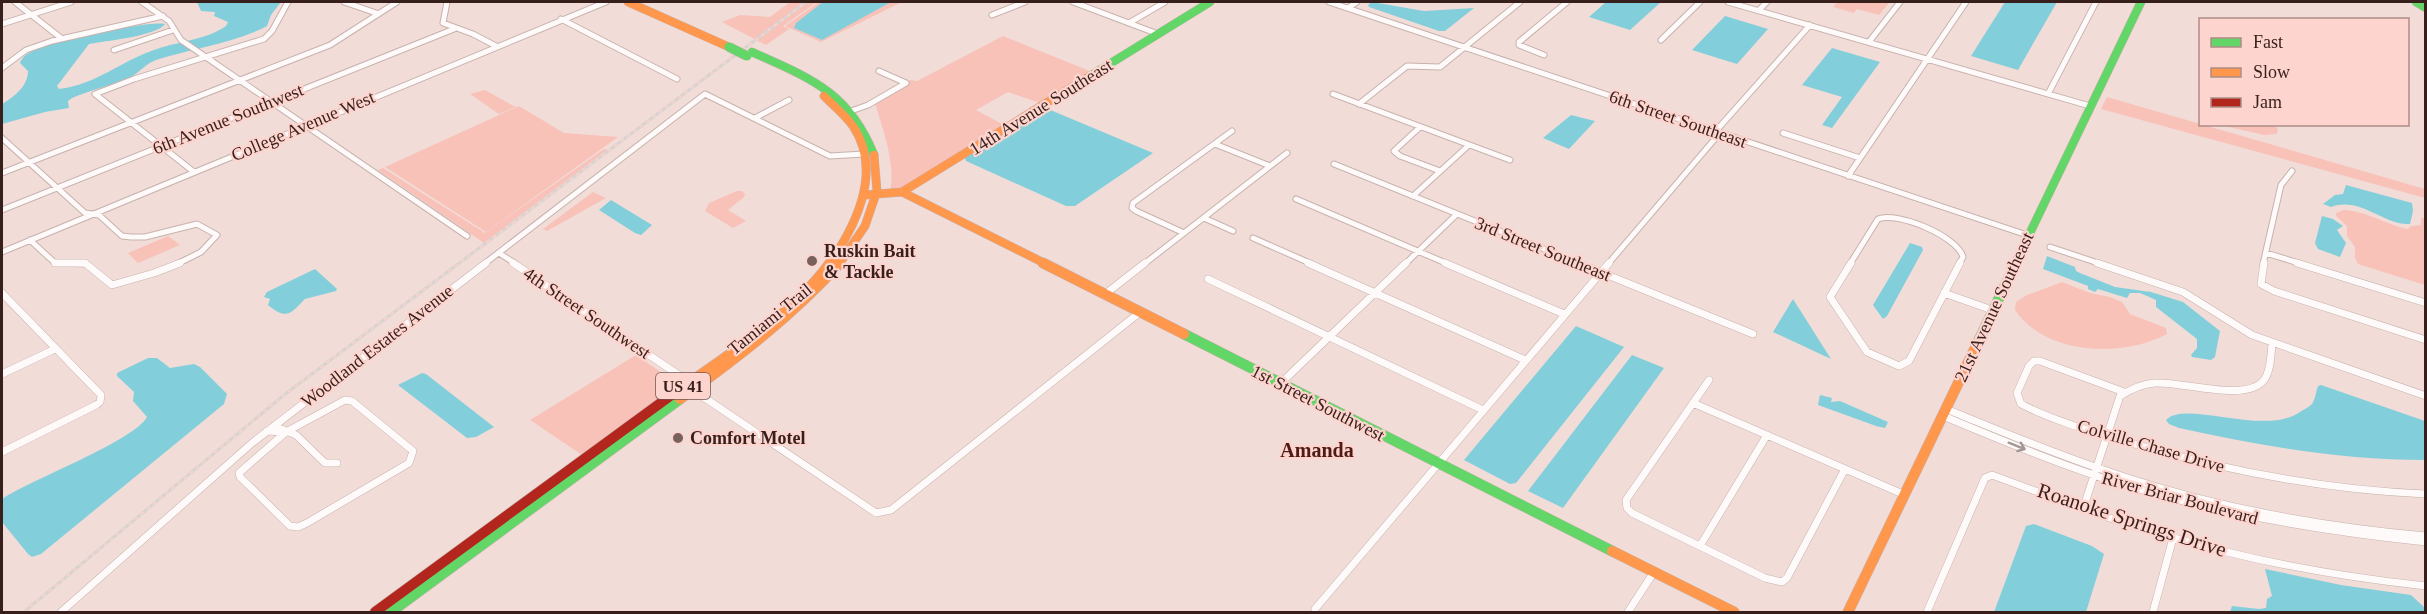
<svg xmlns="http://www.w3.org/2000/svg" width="2427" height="614" font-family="'Times New Roman',serif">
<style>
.green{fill:#f8c2b9}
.water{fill:#82cfdb}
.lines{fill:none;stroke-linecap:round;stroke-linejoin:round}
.street-far1-casing{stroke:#c7b2ae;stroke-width:7}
.street-casing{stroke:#c7b2ae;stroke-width:8}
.fast-far1-casing{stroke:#c7b2ae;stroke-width:9}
.fast-casing{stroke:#c7b2ae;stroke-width:11}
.slow-far1-casing{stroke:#c7b2ae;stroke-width:9}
.slow-casing{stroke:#c7b2ae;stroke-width:11}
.jam-casing{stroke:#c7b2ae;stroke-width:11}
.street-far1{stroke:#fdfaf9;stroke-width:5}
.street{stroke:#fdfaf9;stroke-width:7}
.fast-far1{stroke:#63d668;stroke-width:8}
.fast{stroke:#63d668;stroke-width:10}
.slow-far1{stroke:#ff974d;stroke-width:8}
.slow{stroke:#ff974d;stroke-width:10}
.jam{stroke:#b3261e;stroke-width:10}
.rail-casing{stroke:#d8d2d0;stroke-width:3}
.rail{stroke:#fdd4ce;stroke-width:1.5;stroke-dasharray:4;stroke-linecap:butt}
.fast-bridge-casing{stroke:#c7b2ae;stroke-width:10;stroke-linecap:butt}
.fast-bridge{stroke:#63d668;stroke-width:9}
.oneway{stroke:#a49795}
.poi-dot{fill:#78615d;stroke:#fdd4ce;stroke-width:2}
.labels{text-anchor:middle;stroke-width:4.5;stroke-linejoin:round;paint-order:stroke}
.shield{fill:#fdd4ce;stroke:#725551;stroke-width:1.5}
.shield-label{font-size:16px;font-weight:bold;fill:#371f1b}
.street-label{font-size:18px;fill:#371f1b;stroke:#fdd4ce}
.poi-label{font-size:18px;font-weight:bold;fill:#371f1b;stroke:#fdd4ce;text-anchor:start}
.neighbourhood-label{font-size:20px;font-weight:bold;fill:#4e1b15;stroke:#fdd4ce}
.near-street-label{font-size:21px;fill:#371f1b;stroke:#fdd4ce}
</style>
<rect width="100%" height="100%" fill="#f2dcd8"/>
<path class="green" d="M790 2H817L783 26 789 29 766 45 722 22 740 15 770 17Z
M819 2H902L821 42 785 26Z
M1837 2H1888L1889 3 1879 15 1857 9 1854 13 1833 7Z
M1003 36 1092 72 1040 103 1008 92 976 110 1006 126 903 187 890 192C896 164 883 130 875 103L909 84 906 82 910 80 917 81Z
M485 90 512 105 516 107 499 114 470 94Z
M2107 97 2425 189V198L2101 109Z
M519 106 564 133 618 137 486 232 385 167Z
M2220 125H2274L2278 129 2277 134 2264 135Z
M604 149 607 150 484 243 378 170 383 168 485 233Z
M737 191H742L745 194 744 197 728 210 746 221 733 228 705 211 709 203Z
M593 192 606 198 547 231 543 229Z
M2343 210C2365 210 2386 225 2408 229L2411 226 2421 225V218H2425V285L2358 264 2355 258V247L2347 236V226L2336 216V213Z
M168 236 180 245 138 263 128 253Z
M2062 282 2090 293 2110 297 2122 302 2130 314 2166 328 2167 334C2123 358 2045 355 2015 310L2016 302 2027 295Z
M636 355 662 373 681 383 582 455 530 420Z"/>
<path class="water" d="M197 2H281L271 15 267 26C232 44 193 48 156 60 145 64 139 73 129 78 110 86 90 90 72 98L68 101 69 108 45 112 2 124V104C14 97 28 86 28 71L20 63C22 57 28 53 33 51 50 42 150 20 165 24 157 36 105 41 89 44L57 86 59 89C96 85 122 60 157 49 181 41 205 40 226 26L228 22 214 16 215 12 201 11Z
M823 2H891L822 40 794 28 796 23Z
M1372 2 1424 11 1474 8 1445 31H1439L1369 7 1368 5Z
M1606 2H1661L1630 30 1589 17Z
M2005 2H2057L2018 70 1971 56Z
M1725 16 1768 29 1737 64 1692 50Z
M1832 48 1880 62 1832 128 1822 125 1842 97 1802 85Z
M1044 109H1048L1153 153 1075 206H1066L966 161 965 158Z
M1571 115 1595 121 1569 149 1543 138Z
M2346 185 2412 203 2413 211 2410 224C2384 226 2361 196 2331 207L2323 204 2335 195 2343 194Z
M611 200 652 225 641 235 635 233 599 210Z
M2322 216 2333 219 2343 226 2337 230 2346 243 2340 257 2318 249 2315 243Z
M1910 243 1922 247 1923 250 1887 316 1883 319 1873 305Z
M2047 256 2075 267 2076 271 2080 273 2115 287 2151 292 2183 302 2220 331 2215 357 2211 360 2192 357 2191 355 2197 348V339L2156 307V300L2140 293H2130L2127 298 2098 289 2095 292 2088 289V286L2043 269Z
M315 269 337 289 336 291 305 299C291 313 287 321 268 305L270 299 264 297 267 292Z
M1793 299 1831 359 1773 332Z
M1576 326 1624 347 1516 483 1510 484 1464 460Z
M1632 355 1664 368 1563 508 1528 491Z
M148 358H157L170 368 194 364 200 367 227 394 224 404 41 554 32 557 28 554 2 522V499C30 480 134 441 147 417L133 401 134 392 117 376V373Z
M422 373 426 374 494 427 476 437 467 438 398 385Z
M2321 385 2425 421V460C2342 460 2260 446 2179 428L2169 424 2166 420C2185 399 2264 437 2300 412 2303 410 2309 407 2312 404 2315 400 2316 392 2318 386Z
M1820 395 1832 398 1831 402 1840 401 1888 422 1885 428 1876 426 1818 405Z
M2034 524 2092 546 2104 554 2086 612H1994L2026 526Z
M2265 569 2341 585 2411 595 2424 607 2425 612H2230L2232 606 2259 609 2266 608 2267 599 2272 596Z"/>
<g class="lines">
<defs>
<path id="street-far1" d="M15 2 61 38
M142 2 169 21 181 40 467 236
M344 2 379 14
M447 2 443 23 473 34 496 46
M1073 2 1158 34
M1329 2 2027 235
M1728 2 2090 106
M1348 8 1357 2
M1759 10 1767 2
M992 15 1025 2
M561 19 677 79
M1129 23 1165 2
M2 24 71 2
M1661 40 1700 2
M1869 42 1900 2
M114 50 173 30
M1544 55 1519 45V42L1567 2
M2 68 26 50 52 41 163 16
M879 71 906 83
M1333 94 1510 160
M2048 94 2096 2
M1359 104 1407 66 1440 67 1520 2
M851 111 868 105 906 83
M755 118 789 100
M1420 127 1394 151 1400 156 1440 171
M1715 132 1810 25
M1783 133 1860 158
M2 138 85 213 99 215 122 236 131 237H145L197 224 217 235 201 252 177 264
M1215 144 1270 166
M1334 164 1581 264
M194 172 95 94 134 79 264 39 272 31 288 2
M2 173 330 45 397 2
M1848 176 1966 2
M1413 196 1469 145
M1296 199 1448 264
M2 210 454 29
M1204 218 1233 231
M1184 233 1136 211 1132 208 1133 203 1232 131
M1253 238 1312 264
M30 240 55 263 87 264
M2050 247 2101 264
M2 252 606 2
M499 253 516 264
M2266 253 2302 264
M484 264 705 94 830 156 864 154
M1144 264 1287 153
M1405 264 1457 214
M1608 264 1719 134
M1850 264 1878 219C1897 211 1957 236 1963 257L1959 264
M2263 264 2281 185 2292 171"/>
<path id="street" d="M55 263H85L112 285 154 273 180 263
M513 263 689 382 693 390 876 513 891 510 1139 313
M1308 263 1525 360
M1445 263 1564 314
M1578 263 1753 334
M1851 263 1830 297 1867 352 1899 366 1909 361 1960 263
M2097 263 2183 292 2252 335 2426 396
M2264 263 2261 284 2274 291 2426 340
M2297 263 2426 303
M1208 279 1483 410
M2 293 101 395 100 402 96 405 2 452
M1944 293 1992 310
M1104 295 1145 263
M2 374 55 349
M1709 380 1626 500 1627 508 1632 513 1765 578 1782 582 1787 578 1845 469
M1280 384 1406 263
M2124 392 2040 361H2034L2029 366 2017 393 2021 404C2058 423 2098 433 2138 445 2232 472 2327 490 2426 494
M345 400 352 401 413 451 409 463 307 523 298 527 290 526 240 477 239 473 286 432Z
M1693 403 1905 495
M1946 409C2008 434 2070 460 2134 480 2229 510 2327 527 2426 536
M1943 416C2001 440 2058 464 2118 483 2218 514 2322 531 2426 542
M274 426 296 435 325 463H337
M267 431 286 432
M2083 509 2120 396C2131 389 2141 384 2155 383 2182 381 2246 403 2264 380 2271 371 2271 354 2272 343
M1700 546 1767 435
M1315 609 1609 263
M61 612 252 443 486 263
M1628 612 1654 572
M1927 612 1985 478 1992 475C2052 497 2112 521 2174 538 2257 562 2341 577 2426 586
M2153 612 2173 538"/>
<path id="fast-far1" d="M2416 2 2426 8
M752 52C810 78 849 92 874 155
M1090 76 1210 2
M2015 264 2141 2"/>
<path id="fast" d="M1184 334 1612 551
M1978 342 2016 263
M391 612 680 399"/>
<path id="slow-far1" d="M628 2 729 47
M824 96C834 106 845 115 853 126 883 171 856 226 829 264
M902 192 1046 264
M865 195 902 192 1090 76
M839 264 865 226 877 191 874 155"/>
<path id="slow" d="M1043 263 1184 334
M677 391C730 354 791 316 830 263
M680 399C738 357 792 316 840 263
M1612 551 1734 612
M1848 612 1978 342"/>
<path id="jam" d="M375 612 677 391"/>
</defs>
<use href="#street-far1" class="street-far1-casing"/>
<use href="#street" class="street-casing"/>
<use href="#fast-far1" class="fast-far1-casing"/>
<use href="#fast" class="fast-casing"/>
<use href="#slow-far1" class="slow-far1-casing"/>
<use href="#slow" class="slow-casing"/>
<use href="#jam" class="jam-casing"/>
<use href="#street-far1" class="street-far1"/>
<use href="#street" class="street"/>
<use href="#fast-far1" class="fast-far1"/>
<use href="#fast" class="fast"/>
<use href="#slow-far1" class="slow-far1"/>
<use href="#slow" class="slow"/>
<use href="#jam" class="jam"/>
<defs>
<path id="rail" d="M24 612 284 395 806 2"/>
</defs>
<use href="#rail" class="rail-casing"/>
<use href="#rail" class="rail"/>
<defs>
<path id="fast-bridge" d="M729 47 747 56"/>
</defs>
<use href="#fast-bridge" class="fast-bridge-casing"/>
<use href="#fast-bridge" class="fast-bridge"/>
</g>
<defs><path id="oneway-shaft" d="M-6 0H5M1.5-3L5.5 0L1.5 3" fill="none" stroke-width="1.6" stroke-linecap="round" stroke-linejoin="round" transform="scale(1.5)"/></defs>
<use class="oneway" href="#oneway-shaft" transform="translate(2017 446) rotate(22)"/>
<g class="poi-dot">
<circle cx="812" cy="261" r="6"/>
<circle cx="678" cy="438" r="6"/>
</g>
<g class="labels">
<rect class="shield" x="656" y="373" width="54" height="26" rx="4.5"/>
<g class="shield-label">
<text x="683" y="392">US 41</text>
</g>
<g class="street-label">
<text transform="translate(1041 107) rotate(-32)" y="6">14th Avenue Southeast</text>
<text transform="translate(228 119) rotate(-22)" y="6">6th Avenue Southwest</text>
<text transform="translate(1678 119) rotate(19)" y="6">6th Street Southeast</text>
<text transform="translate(303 126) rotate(-23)" y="6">College Avenue West</text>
<text transform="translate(1543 249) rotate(22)" y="6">3rd Street Southeast</text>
<text transform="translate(1994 307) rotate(-65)" y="6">21st Avenue Southeast</text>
<text transform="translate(587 313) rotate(34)" y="6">4th Street Southwest</text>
<text transform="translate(770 319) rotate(-39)" y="6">Tamiami Trail</text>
<text transform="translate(377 346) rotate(-38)" y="6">Woodland Estates Avenue</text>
<text transform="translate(1318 403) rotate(27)" y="6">1st Street Southwest</text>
<text transform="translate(2151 446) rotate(16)" y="6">Colville Chase Drive</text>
<text transform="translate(2180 498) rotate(15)" y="6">River Briar Boulevard</text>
</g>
<g class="poi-label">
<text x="824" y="257">Ruskin Bait<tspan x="824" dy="21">&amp; Tackle</tspan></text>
<text x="690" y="444">Comfort Motel</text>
</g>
<g class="neighbourhood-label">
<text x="1317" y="457">Amanda</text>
</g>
<g class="near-street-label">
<text transform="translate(2132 520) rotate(18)" y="7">Roanoke Springs Drive</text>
</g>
</g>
<rect width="2427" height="614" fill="none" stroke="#371f1b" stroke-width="6"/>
<rect x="2199" y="18" width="210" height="108" fill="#fdd4ce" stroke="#ae8c86" stroke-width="1.5"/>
<rect x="2211" y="38" width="30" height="9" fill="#63d668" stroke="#ae8c86" stroke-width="1.5"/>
<text x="2253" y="48" font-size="18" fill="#371f1b">Fast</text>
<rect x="2211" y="68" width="30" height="9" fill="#ff974d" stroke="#ae8c86" stroke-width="1.5"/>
<text x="2253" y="78" font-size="18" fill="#371f1b">Slow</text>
<rect x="2211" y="98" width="30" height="9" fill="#b3261e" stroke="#ae8c86" stroke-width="1.5"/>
<text x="2253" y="108" font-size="18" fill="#371f1b">Jam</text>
</svg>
